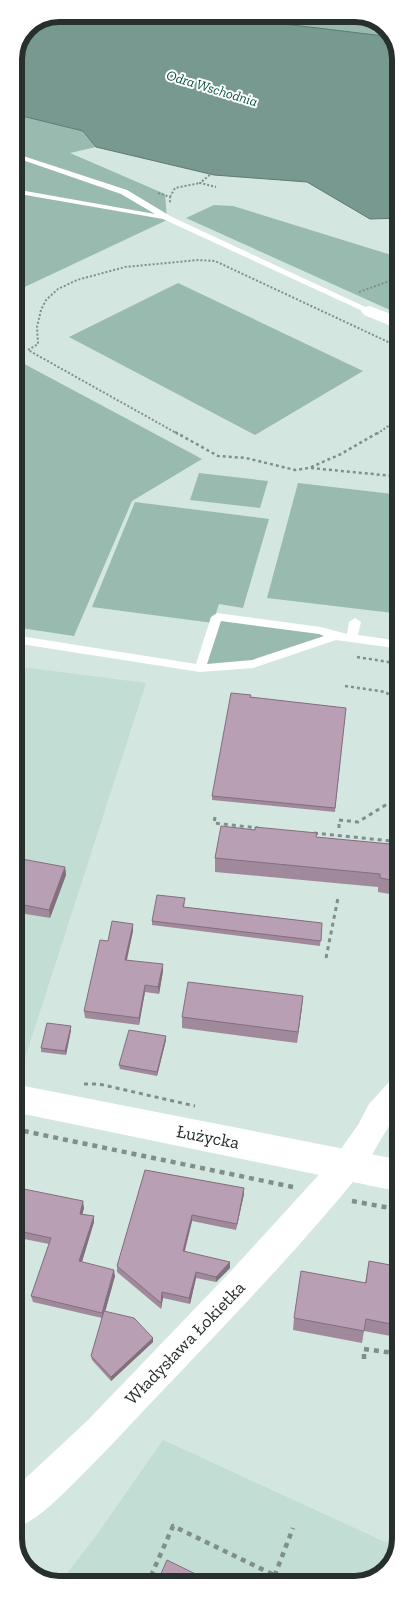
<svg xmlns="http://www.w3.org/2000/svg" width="415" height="1599" font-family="'Zilla Slab',serif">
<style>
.built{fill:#c1ddd4}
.green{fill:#98baaf}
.water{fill:#77998f;stroke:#5f7a72}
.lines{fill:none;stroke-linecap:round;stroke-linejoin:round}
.path-far3{stroke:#818f8a;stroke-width:2;stroke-dasharray:2 2;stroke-linecap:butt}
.path-far2{stroke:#818f8a;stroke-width:2.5;stroke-dasharray:3 3;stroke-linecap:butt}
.path-far1{stroke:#818f8a;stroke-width:3;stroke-dasharray:4 4;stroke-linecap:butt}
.path{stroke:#818f8a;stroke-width:4.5;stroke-dasharray:5 5;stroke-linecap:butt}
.lane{fill:#fff;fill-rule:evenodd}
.street{fill:#fff;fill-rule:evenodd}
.secondary{fill:#fff;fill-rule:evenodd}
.wall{fill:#9f899b}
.shaded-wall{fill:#826f7e}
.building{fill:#b99fb4;stroke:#826f7e}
.labels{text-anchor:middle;stroke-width:4;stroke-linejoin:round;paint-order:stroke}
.far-water-label{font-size:14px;font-style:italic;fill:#0a5344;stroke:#fff}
.near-street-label{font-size:18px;fill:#28302e;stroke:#fff}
.rim{fill:none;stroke:#28302e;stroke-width:6}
</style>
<rect width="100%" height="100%" fill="#d3e6e0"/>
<path class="built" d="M14 666 146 683 25 1058 14 1057Z
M163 1440 398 1548 390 1569 364 1584 58 1585 96 1536Z"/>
<path class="green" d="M201 14H361L386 25 396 43Z
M14 114 83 131 96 147 70 153 165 194 167 220 14 292Z
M214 205 233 206 401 258V315L186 218Z
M178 283 363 371 255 435 69 337Z
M15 359 202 459 132 501 74 636 14 627Z
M199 473 268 481 260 508 190 500Z
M298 483 401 495V614L267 598Z
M135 502 269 519 243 608 219 604 213 623 92 607Z
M217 617 335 636 253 664 200 668Z"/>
<path class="water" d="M60 14H202L392 37 400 51 401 218 370 219 307 182 214 175 96 147 83 131 14 114V59L27 27Z"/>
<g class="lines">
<path class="path-far3" d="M212 169 221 171
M216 170 200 183 216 187
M158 193 170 197V203
M170 197 175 188 200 183
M359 292 401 277
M178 434 28 350 38 344 37 327 41 310 46 300 58 289 77 280 125 267 198 260 215 261 401 348
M377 434 401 417"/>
<path class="path-far2" d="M175 432 218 456 246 458 295 470 309 468 341 454 379 432
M401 439 392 473 396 485H401
M311 468 393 476
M357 657 401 664
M345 686 386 692 401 707"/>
<path class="path-far1" d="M215 817 214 823 258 828
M339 828V820L358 822 397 798 401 801
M314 833 401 842
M391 941 401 931
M326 958 338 898
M84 1084H99L195 1106"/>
<path class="path" d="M14 1129 293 1187
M352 1201 401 1210
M14 1319V1332
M364 1359V1349L401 1354
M147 1585 173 1526 274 1575
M271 1585 293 1528"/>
<path class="lane" d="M14 153 127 190 172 217 374 311 367 313 163 219 14 193V189L155 214 121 194 14 157Z
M217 613 321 627 347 634 349 622 355 618 361 622 358 635 401 641V649L336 640 253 668 200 672 14 643V635L196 664 211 617ZM221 621 319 634 324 636 252 660 207 664Z"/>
<path class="street" d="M370 306 401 318V330L364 315 361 311 364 307Z
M401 1077V1111C383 1130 374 1156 357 1177 291 1258 217 1333 145 1409 123 1433 100 1457 77 1480 58 1498 39 1520 15 1528V1488L87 1421 231 1271 336 1156 358 1125 369 1104 390 1081Z"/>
<path class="secondary" d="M14 1084 401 1160V1192L14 1112Z"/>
</g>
<path class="wall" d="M250 697 346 708 335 812 212 800V796Z
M316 837 401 845V904L390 894 378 892V887L215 872V858Z
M14 866 19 867H65L66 875 50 918 14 912Z
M185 902 184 907 322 923 320 946 152 925V921Z
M133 924V931L127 960 163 971 159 994 145 992 139 1025 85 1018 84 1011 108 941Z
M302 1007 297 1043 182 1028V1017Z
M71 1026V1030L66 1055 41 1052V1048Z
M166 1040 157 1076 120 1069 119 1065Z
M145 1170 244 1188V1194L236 1230 192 1221 185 1251 230 1268 216 1282 196 1278 190 1304 163 1298 161 1309 117 1272V1266Z
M14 1187 84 1208 82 1214 94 1216V1222L82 1262 115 1276 105 1312 153 1338V1342L111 1381 92 1360 91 1356 102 1318 33 1302 31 1296 49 1244 14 1237Z
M369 1261 401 1267V1338L364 1331 362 1343 293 1330 294 1318 365 1283Z"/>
<path class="shaded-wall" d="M65 867 66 875 50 918 49 910Z
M133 924V931L125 967V960Z
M163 964V971L159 994 158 987Z
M145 985V992L139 1025V1018Z
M303 996 302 1007 297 1043 298 1032Z
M71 1026V1030L66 1055 65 1051Z
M166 1036V1040L157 1076V1072Z
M244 1188V1194L236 1230 237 1224Z
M83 1201 84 1208 81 1220 80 1214Z
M192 1215V1221L183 1257V1251Z
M94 1216V1222L80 1268 79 1261Z
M230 1262V1268L216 1282V1277Z
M114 1270 115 1276 103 1319 102 1313Z
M196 1272V1278L190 1304 189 1298Z
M162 1292 163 1298 161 1309V1303Z
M153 1338V1342L111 1381V1377Z"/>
<path class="building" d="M231 693 251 695 250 697 346 708 335 808 212 796Z
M221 826 255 830V827L317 833 316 837 401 845V888L392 880 380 878V874L215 858Z
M22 859 65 867 49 910 14 903V866L19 867Z
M157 895 185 898 183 907 322 923 321 941 152 921Z
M112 921 133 924 125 960 163 964 158 987 145 985 139 1018 84 1011 100 940 108 941Z
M188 982 303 996 298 1032 182 1017Z
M47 1023 71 1026 65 1051 41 1048Z
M129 1030 166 1036 157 1072 119 1065Z
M145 1170 244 1188 237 1224 192 1215 183 1251 230 1262 216 1277 196 1272 189 1298 162 1292 161 1303 117 1266Z
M14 1187 83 1201 80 1214 94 1216 79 1261 114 1270 102 1313 31 1296 51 1238 14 1230Z
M369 1261 401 1267V1326L366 1319 364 1331 294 1318 301 1271 366 1283Z
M104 1311 134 1318 153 1338 111 1377 91 1356Z
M167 1560 218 1585H156Z"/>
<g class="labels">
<g class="far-water-label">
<text transform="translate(212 88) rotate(17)" y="5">Odra Wschodnia</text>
</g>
<g class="near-street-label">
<text transform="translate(208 1137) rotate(11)" y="6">Łużycka</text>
<text transform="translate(185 1343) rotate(-46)" y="6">Władysława Łokietka</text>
</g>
</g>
<path d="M0 0H415V1599H0ZM59 22H355A37 37 0 0 1 392 59V1539A37 37 0 0 1 355 1576H59A37 37 0 0 1 22 1539V59A37 37 0 0 1 59 22Z" fill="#fff" fill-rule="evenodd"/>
<path class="rim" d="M59 22H355A37 37 0 0 1 392 59V1539A37 37 0 0 1 355 1576H59A37 37 0 0 1 22 1539V59A37 37 0 0 1 59 22Z"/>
</svg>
